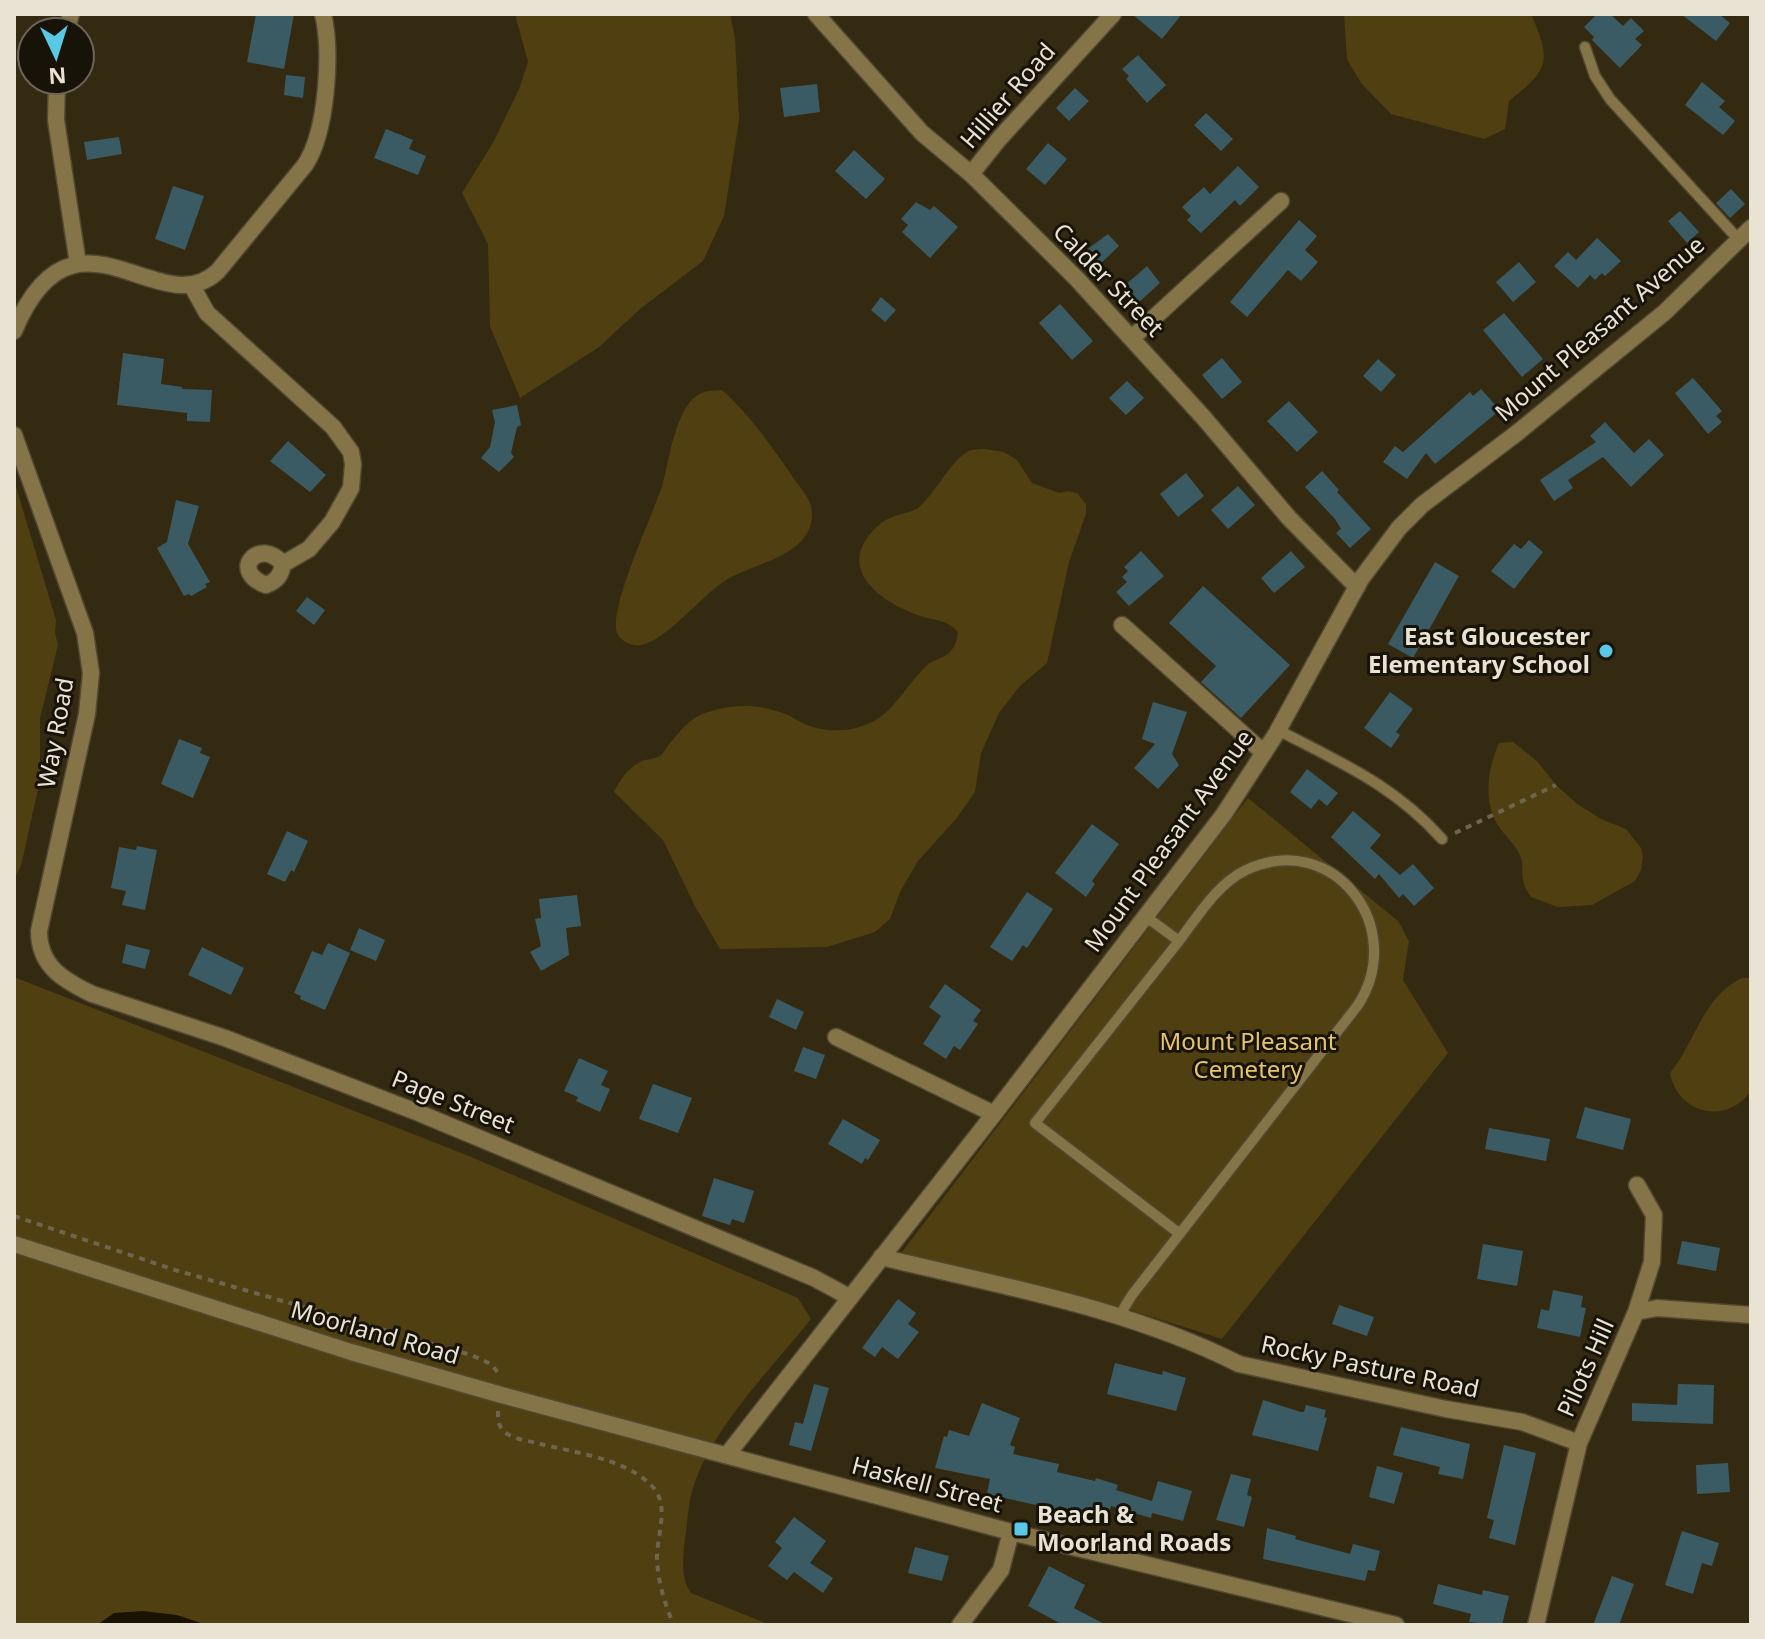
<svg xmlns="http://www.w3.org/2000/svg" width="1765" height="1639" font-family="'Noto Sans',sans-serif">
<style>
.green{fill:#503f10}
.water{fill:#1a1303}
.building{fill:#3a5b64}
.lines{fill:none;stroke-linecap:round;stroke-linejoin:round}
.service-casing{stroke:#514831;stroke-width:13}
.minor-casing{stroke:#514831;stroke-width:19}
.path{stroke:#6e6550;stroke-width:4;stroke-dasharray:6 6;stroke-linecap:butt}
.service{stroke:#867449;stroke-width:10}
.minor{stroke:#867449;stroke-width:16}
.poi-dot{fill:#59c8e4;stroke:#181309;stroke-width:3}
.labels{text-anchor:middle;stroke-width:6;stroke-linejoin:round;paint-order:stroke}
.street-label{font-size:24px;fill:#e9e3d4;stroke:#181309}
.poi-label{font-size:24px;font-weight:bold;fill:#e9e3d4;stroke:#181309;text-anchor:end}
.park-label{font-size:24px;fill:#e6c46e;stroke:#181309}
</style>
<rect width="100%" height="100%" fill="#342a12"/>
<path class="green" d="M515 14H730L735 37 739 120 724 216 703 261 640 309 599 347 520 398 490 326 488 244 462 193 494 141 519 89 528 62Z
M1344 14H1531C1552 62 1549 69 1509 101L1505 129 1484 139 1391 114 1361 83 1347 59Z
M722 390C752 417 772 447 795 480 803 492 813 500 812 517 809 556 755 563 728 579 702 594 667 640 642 645 633 647 621 642 617 633 608 608 654 513 663 483 670 458 676 401 704 392 709 390 717 391 722 390Z
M985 449 1004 452 1017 460 1032 483 1059 493 1068 491 1077 493 1086 504V514L1069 562 1047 663 1020 686 999 713 981 753 975 792 956 819 918 861 900 892 890 919 875 932 827 947 720 949 695 906 663 840 614 792C620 779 629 767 642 761 648 759 656 759 660 756 663 754 665 750 667 747 680 731 689 718 708 712 732 704 757 704 780 712 792 716 802 724 813 727 836 734 864 730 883 715 898 702 909 684 923 669 937 654 954 662 958 632 946 619 936 621 920 616 898 608 866 592 860 567 856 551 867 535 879 525 891 514 909 514 918 508 934 495 950 462 967 452 971 449 979 449 985 449Z
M14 480 56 620 55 633 58 645 40 718V780L21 866 14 879Z
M1513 742 1537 761 1556 785 1576 803 1601 819 1626 829 1641 848 1643 856 1641 870 1635 881 1592 905 1558 907 1531 897C1517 878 1526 869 1520 855 1515 844 1504 835 1497 824 1483 800 1488 767 1499 743Z
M1248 798 1398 921 1409 941 1403 980 1448 1053 1222 1339 1124 1308 902 1252Z
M14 977 469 1156 798 1298 811 1319C772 1368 705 1435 691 1496 688 1510 687 1525 685 1539 683 1556 680 1578 691 1593L770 1625H14Z
M1742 978H1751V1091C1727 1125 1678 1115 1670 1073 1695 1043 1703 996 1742 978Z"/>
<path class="water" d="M143 1611 177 1615 207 1625H97L114 1613Z"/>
<path class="building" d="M256 14H294L284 69 247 62Z
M1132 14H1182L1162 39Z
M1597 14H1610L1623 26 1631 18 1644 31 1635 39 1642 45 1620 68 1592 40 1594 37 1584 27Z
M1681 14H1719L1730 23 1716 41Z
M1138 55 1166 85 1147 103 1126 79 1129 76 1122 69Z
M286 75 305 77 303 98 284 95Z
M1702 82 1725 101 1719 107 1735 121 1723 135 1685 105Z
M817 84 820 112 784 117 780 88Z
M1075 88 1089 101 1069 121 1056 108Z
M1206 113 1233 139 1221 151 1194 125Z
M386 129 413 140 409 149 426 156 418 175 374 158Z
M119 137 122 154 87 160 84 142Z
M1048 143 1067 159 1045 185 1026 169Z
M854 150 885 179 866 199 835 171Z
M1238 166 1259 187 1240 206 1235 200 1201 233 1187 220 1191 216 1182 207 1204 187 1210 194Z
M173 186 204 196 185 250 155 239Z
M1731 189 1745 204 1730 218 1716 203Z
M916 202 930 210 934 206 958 227 930 258 902 232 908 225 901 219Z
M1680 211 1699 232 1687 243 1668 221Z
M1299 220 1317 236 1305 250 1318 262 1301 281 1288 270 1247 317 1230 302Z
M1108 234 1119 246 1098 266 1085 251Z
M1597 238 1621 261 1605 276 1602 273 1595 280 1590 275 1578 288 1554 266 1568 252 1576 260Z
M1519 262 1536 282 1513 302 1496 282Z
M1147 266 1160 283 1138 303 1123 287Z
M881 297 896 310 885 322 871 310Z
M1060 304 1093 341 1072 360 1039 323Z
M1504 313 1543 359 1522 377 1483 330Z
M123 353 164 359 161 384 182 387V389L212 390 210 422 187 421V413L117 405Z
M1222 358 1242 382 1222 399 1202 375Z
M1378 359 1396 375 1381 392 1363 376Z
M1693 378 1722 411 1716 416 1722 422 1708 434 1675 393Z
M1127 381 1144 398 1126 415 1109 398Z
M1481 389 1500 410 1435 464 1426 453 1407 479 1383 462 1395 446 1403 452 1470 392 1473 396Z
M1289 401 1318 432 1297 452 1267 421Z
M517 405 521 425 517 427 511 453 514 457 499 472 481 458 490 447 495 422 492 410Z
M1605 422 1634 453 1649 439 1664 455 1631 487 1603 457 1568 480 1573 488 1554 501 1540 480 1596 442 1590 436Z
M288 441 326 475 310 492 270 461Z
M1322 471 1339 490 1337 492 1371 529 1350 548 1336 533 1341 529 1335 519 1305 487Z
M1186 473 1204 496 1178 517 1160 494Z
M1238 486 1255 505 1228 529 1211 510Z
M176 500 199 506 188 544 210 582 205 584 207 587 191 596 189 594 184 596 157 548 167 542Z
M1529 540 1543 552 1514 589 1491 571 1514 544 1521 549Z
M1141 551 1164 576 1129 606 1116 592 1127 582 1122 577 1128 571 1124 567Z
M1291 551 1305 567 1274 593 1261 578Z
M1435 562 1459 576 1413 658 1388 644Z
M1203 586 1290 665 1241 718 1201 682 1216 666 1169 623Z
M307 597 325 610 314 625 296 611Z
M1390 692 1413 709 1396 732 1400 735 1391 748 1364 728Z
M1153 702 1187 712 1172 754 1179 765 1158 789 1134 768 1155 744 1142 739Z
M179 739 202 748 200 753 210 757 193 798 161 784Z
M1307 769 1338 793 1327 806 1319 799 1311 809 1290 792Z
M1353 811 1381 835 1370 848 1400 875 1413 864 1434 888 1414 906 1403 894 1399 898 1379 874 1375 879 1331 837Z
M1092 824 1119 844 1092 881 1095 884 1086 897 1055 873Z
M287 831 308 841 294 872 291 870 285 882 267 874Z
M137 846 157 850 145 910 122 905 126 891 111 888 119 847 136 850Z
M1027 892 1053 909 1027 948 1023 945 1012 961 990 947Z
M577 895 581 926 566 928 569 955 541 971 530 952 541 946 535 919 541 918 539 899Z
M359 928 385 940 376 961 350 950Z
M328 943 350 953 325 1010 300 999 301 996 294 993 312 951 322 955Z
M126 944 150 950 145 969 122 963Z
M202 947 244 968 231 995 188 975Z
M945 984 981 1010 973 1021 978 1024 960 1050 954 1046 946 1059 923 1044 941 1016 929 1007Z
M777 999 804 1012 796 1030 769 1017Z
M803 1047 825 1055 816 1079 794 1071Z
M579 1058 608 1071 601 1085 610 1089 600 1112 576 1101 578 1097 564 1091Z
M653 1084 692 1098 678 1133 639 1119Z
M1585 1107 1631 1119 1623 1150 1576 1138Z
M843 1119 880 1140 868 1160 865 1158 862 1164 828 1144Z
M1489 1128 1550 1139 1546 1161 1485 1149Z
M714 1178 754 1191 744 1223 732 1219 730 1225 702 1216Z
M1682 1241 1720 1248 1716 1271 1677 1264Z
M1483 1244 1523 1251 1517 1286 1477 1279Z
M1553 1290 1583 1296 1581 1307 1586 1308 1580 1337 1537 1328 1541 1309 1549 1311Z
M898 1299 916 1313 908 1324 919 1332 898 1359 882 1347 875 1357 862 1348Z
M1339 1305 1374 1317 1367 1336 1332 1324Z
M1115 1363 1162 1375 1163 1371 1186 1378 1176 1411 1107 1394Z
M814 1384 829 1388 811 1451 789 1445 795 1422 803 1424Z
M1678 1384 1714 1385 1713 1424 1632 1421V1403L1677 1405Z
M1263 1400 1301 1412H1304L1306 1405 1326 1410 1324 1417 1327 1418 1318 1451 1252 1435Z
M982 1403 1020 1418 1010 1445 1015 1447 1013 1454 1059 1464 1057 1472 1095 1481 1096 1478 1118 1485 1116 1490 1152 1501 1158 1481 1192 1491 1183 1521 1152 1513 1151 1518 1111 1506 1107 1521 1059 1506 1058 1510 987 1494 990 1479 935 1468 944 1436 947 1437 949 1430 969 1436Z
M1401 1427 1470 1444 1463 1479 1438 1474 1440 1467 1393 1455Z
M1504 1445 1536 1453 1515 1545 1489 1538 1494 1520 1487 1518Z
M1728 1463 1730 1492 1697 1494 1696 1465Z
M1377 1466 1403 1473 1394 1504 1369 1497Z
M1231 1474 1251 1479 1247 1495 1252 1497 1244 1527 1216 1520Z
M794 1517 826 1541 810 1563 833 1578 823 1593 794 1572 787 1580 768 1566 782 1548 775 1542Z
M1267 1528 1296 1536 1295 1539 1350 1554 1353 1544 1380 1551 1375 1571 1368 1570 1365 1581 1263 1559Z
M1682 1531 1719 1543 1712 1566 1702 1563 1693 1594 1665 1585Z
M915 1547 949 1556 942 1581 908 1573Z
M1049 1566 1085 1585 1074 1608 1106 1625H1063L1028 1606Z
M1612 1576 1634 1584 1619 1625H1593Z
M1438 1584 1482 1595 1483 1590 1509 1596 1502 1625 1469 1622 1471 1614 1433 1604Z"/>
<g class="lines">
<defs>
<path id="service" d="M1585 47 1595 76 1610 99 1739 240
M1278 730C1341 763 1394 785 1442 839
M1179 941 1035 1123 1180 1234
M1122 1316 1124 1308 1132 1295 1358 1005C1408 927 1333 829 1246 870 1217 884 1198 916 1179 941L1145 916"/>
<path id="minor" d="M816 14 922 133 971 174 1077 279 1204 418 1289 518 1357 587
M66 32 71 14
M57 80 56 120 78 264
M971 174 999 139 1113 14
M192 286 207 313 333 427 351 452 353 464 351 488 332 522 309 549 283 564C260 536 228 571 266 585 277 581 281 575 283 564
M14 331C74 187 160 327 218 271L305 165C327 132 332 52 323 14
M1132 338 1281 201
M14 435 85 633 91 673 87 714 39 931C39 966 63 980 92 994L225 1038 419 1113 814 1278 849 1297
M1122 625 1264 753
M836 1037 994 1114
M14 1244 351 1352 498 1394 1011 1532 1396 1625
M881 1257C1001 1286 1128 1308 1239 1364L1446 1409 1522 1422 1579 1443
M1636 1312 1657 1308 1751 1315
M727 1455 994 1114 1224 814 1276 734 1361 579 1399 528 1422 505 1517 433 1665 312 1751 228
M960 1625 1001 1570 1011 1532
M1536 1625 1579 1443 1636 1312 1652 1262 1654 1215 1637 1185"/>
</defs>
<use href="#service" class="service-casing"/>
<use href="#minor" class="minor-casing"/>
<path class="path" d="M1455 833 1556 785
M14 1216 175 1270 471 1355 491 1364 499 1374
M498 1411C498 1420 498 1427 506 1433 516 1440 530 1441 541 1444 576 1453 622 1458 650 1484 672 1504 656 1535 657 1560 658 1581 665 1606 674 1625"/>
<use href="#service" class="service"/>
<use href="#minor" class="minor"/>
</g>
<g class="poi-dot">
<circle cx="1606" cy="651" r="8"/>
<rect x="1013" y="1521" width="16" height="16" rx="4"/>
</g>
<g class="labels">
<g class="street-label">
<text transform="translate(1008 96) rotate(-49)" y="8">Hillier Road</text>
<text transform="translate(1108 280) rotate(46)" y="8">Calder Street</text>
<text transform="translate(1600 329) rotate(-41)" y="8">Mount Pleasant Avenue</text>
<text transform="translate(56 733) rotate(-80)" y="8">Way Road</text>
<text transform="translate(1169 841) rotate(-54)" y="8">Mount Pleasant Avenue</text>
<text transform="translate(453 1102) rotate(22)" y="8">Page Street</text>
<text transform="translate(375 1333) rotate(16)" y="8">Moorland Road</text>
<text transform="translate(1370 1367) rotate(12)" y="8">Rocky Pasture Road</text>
<text transform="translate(1586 1368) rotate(-66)" y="8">Pilots Hill</text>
<text transform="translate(927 1485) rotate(15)" y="8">Haskell Street</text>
</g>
<g class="poi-label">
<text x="1590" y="645">East Gloucester<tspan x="1590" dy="28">Elementary School</tspan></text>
<text x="1037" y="1523" text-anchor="start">Beach &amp;<tspan x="1037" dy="28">Moorland Roads</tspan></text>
</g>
<g class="park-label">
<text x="1248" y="1050">Mount Pleasant<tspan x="1248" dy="28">Cemetery</tspan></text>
</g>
</g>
<rect width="1765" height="1639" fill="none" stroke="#e9e3d4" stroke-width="32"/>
<g transform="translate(56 56) rotate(176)"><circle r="38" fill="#181309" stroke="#6c665a" stroke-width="2"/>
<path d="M0-6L14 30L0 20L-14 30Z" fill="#59c8e4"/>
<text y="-12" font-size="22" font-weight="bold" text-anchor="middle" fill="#e9e3d4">N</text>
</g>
</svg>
